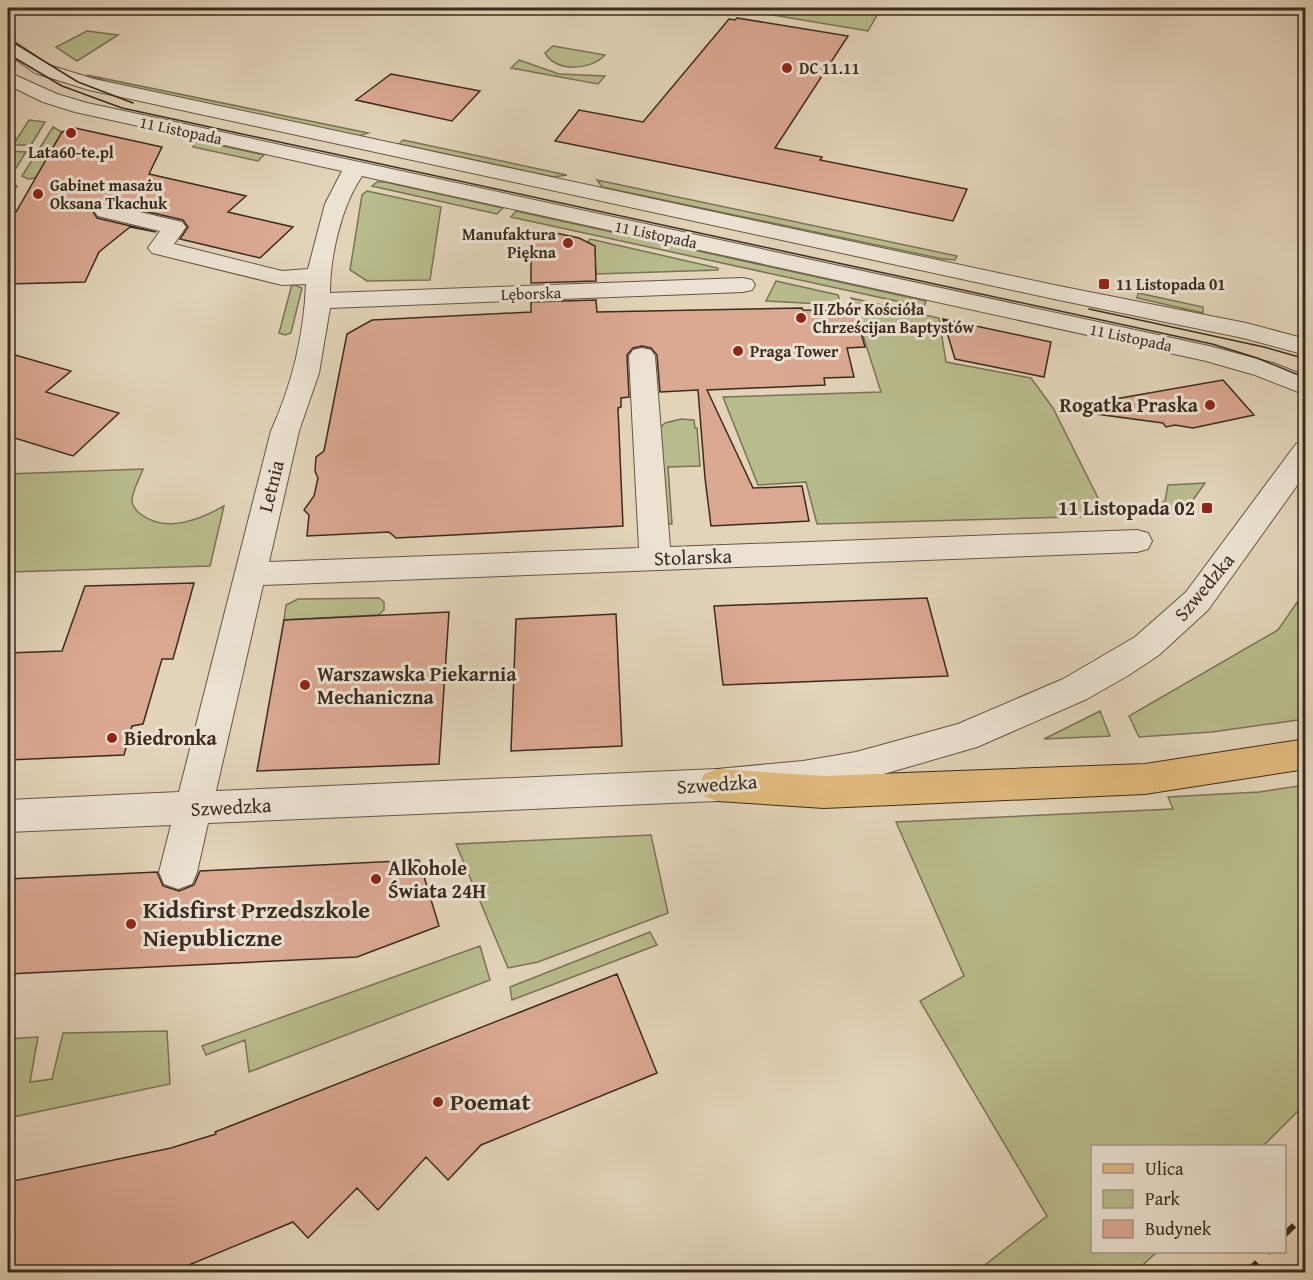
<svg xmlns="http://www.w3.org/2000/svg" width="1313" height="1280" font-family="'Gentium Book Plus',serif">
<style>
.green{fill:#b8bb8c;stroke:#7a7355;stroke-width:1.5}
.building{fill:#dba892;stroke:#3b2b1e;stroke-width:1.5}
.lines{fill:none;stroke-linecap:round;stroke-linejoin:round}
.minor-casing{stroke:#655545;stroke-width:2}
.major-casing{stroke:#3b2b1e;stroke-width:2}
.minor{fill:#ece2d2;fill-rule:evenodd}
.major{fill:#e1ba7c;fill-rule:evenodd}
.tram{stroke:#3b2b1e;stroke-width:1.5}
.rail{stroke:#3b2b1e;stroke-width:6;stroke-dasharray:14 14;stroke-linecap:butt}
.poi-dot{fill:#8f2418;stroke:#ece2d2;stroke-width:2}
.labels{text-anchor:middle;stroke-width:6;stroke-linejoin:round;paint-order:stroke}
.far-poi-label{font-size:16px;font-weight:bold;fill:#3b2b1e;stroke:#ece2d2;text-anchor:start}
.far-street-label{font-size:16px;fill:#3b2b1e;stroke:#ece2d2}
.poi-label{font-size:20px;font-weight:bold;fill:#3b2b1e;stroke:#ece2d2;text-anchor:start}
.street-label{font-size:20px;fill:#3b2b1e;stroke:#ece2d2}
.near-poi-label{font-size:24px;font-weight:bold;fill:#3b2b1e;stroke:#ece2d2;text-anchor:start}
</style>
<rect width="100%" height="100%" fill="#e2d3b9"/>
<filter id="stains"><feTurbulence type="fractalNoise" baseFrequency=".00333" numOctaves="4"/><feColorMatrix values="0 0 0 0 .2 0 0 0 0 .09 0 0 0 0 .02 0 0 0 .5 -.17"/></filter>
<radialGradient id="worn" r=".72"><stop offset=".6" stop-color="#630" stop-opacity="0"/><stop offset="1" stop-color="#630" stop-opacity=".3"/></radialGradient>
<path class="green" d="M731 8H881L868 31Z
M87 31 118 35 77 61 56 47Z
M553 46 605 55C591 70 557 73 545 53Z
M519 60 559 74 605 76 598 84 511 68Z
M87 75 368 133 359 136 114 84Z
M29 120 45 122 31 145H13Z
M53 127 62 132 36 178 28 179 22 176Z
M195 140 264 155 258 161 193 147Z
M403 140 567 175 554 177 399 144Z
M10 151 26 152 8 181 17 186 8 201V155Z
M597 180 957 256 955 260 943 259 602 187Z
M377 182H385L503 208 497 214 372 186Z
M367 191 441 207 430 280 367 281 350 270 362 195Z
M516 211 926 301 924 307 511 217Z
M590 239 718 268V270L596 274 593 247 588 242Z
M776 281 838 295 841 305 766 301Z
M292 284 302 288 291 333 285 335 279 333Z
M1138 293 1203 307V313L1137 298Z
M851 298 939 318 946 362 1031 378 1053 408 1107 516 817 524 806 482 758 485 723 397 881 392Z
M681 419 694 420 695 428H697L700 466 668 467 672 524H666L659 429 665 423Z
M143 469C140 478 132 491 132 501 132 506 136 510 139 513 165 534 199 520 224 506L210 566 8 572V474Z
M1205 483 1183 514 1146 513 1165 501 1168 485Z
M1305 591V719L1212 732 1139 737 1129 716 1278 630Z
M379 598 384 602V610L378 615 284 620 286 605 298 599Z
M1100 711 1110 736 1044 739Z
M1305 785V1104L1263 1146H1092V1252H1157L1135 1272H976L1047 1216 920 1001 964 976 896 822 1173 809 1168 797 1259 792Z
M651 835 668 913 538 962 508 968 456 844Z
M650 932 657 945 512 1000 510 987Z
M480 946 490 980 249 1072 245 1040 206 1055 202 1046Z
M167 1031 170 1084 8 1118V1039L38 1037 30 1082 52 1079 63 1033Z"/>
<path class="building" d="M737 18 848 36 775 148 822 157 820 160 967 189 953 221 555 141 579 110 643 122 729 19 735 20Z
M391 74 480 91 452 121 356 100Z
M75 128 162 147 149 174 246 196 228 212 293 227 260 258 180 239 188 227 183 220 105 202 97 204 92 210 97 218 156 232 130 227 99 252 85 282 8 284V212H16L62 132Z
M542 230 579 238 595 246 596 281 531 283V244Z
M596 300 597 312 802 308 803 310 855 311 865 347 847 348 854 377 824 378 825 385 707 390 753 488 802 486 809 521 711 526 705 478 698 390 660 392 657 355 651 348 642 346 633 348 627 355 629 397 621 398V407L618 408 623 526 396 538 389 532 307 536 309 515 304 510 314 496 318 478 315 471 316 457 324 451 347 334 372 320 531 312V302Z
M943 319 1051 342 1044 377 955 359Z
M8 353 71 371 46 392 119 413 73 456 8 436Z
M1223 380 1254 415 1193 428 1175 425 1166 427 1163 423 1081 412V405Z
M194 583 173 659H162L143 724 132 726 124 755 8 760V653L62 651 85 586Z
M927 598 948 676 723 685 714 606Z
M449 612 439 764 257 771 284 620Z
M616 614 622 746 511 751 516 619Z
M419 860 439 926 357 957 8 974V879L157 872 163 886 179 891 194 885 200 871Z
M617 974 657 1073 481 1145 448 1180 426 1157 378 1210 357 1188 308 1238 293 1222 172 1272H8V1182L171 1148 216 1134 215 1132Z"/>
<g class="lines">
<defs>
<path id="minor" d="M8 40 15 42 49 65 94 79 1054 285 1246 323 1306 339V355L1243 338 1054 299 89 90 35 73 8 54Z
M8 72 57 94 87 103 1209 346 1273 363 1306 376V395L1255 375 1206 361 362 176C341 207 330 256 330 293L743 278 752 280 755 285 752 290 743 292 330 308 319 373 299 431 269 562 639 548 629 356 633 350 642 348 651 350 655 356 670 547 1137 530 1148 533 1152 541 1148 549 1137 552 263 585 216 791 717 769 803 761 856 752 958 724 1063 679 1135 637 1186 592 1296 444 1306 442V473L1208 610 1159 655 1129 675 1087 699 977 747 856 782 803 791 717 801 208 823 197 872 192 884 178 889 164 884 159 872 171 825 8 832V800L179 792 271 431C292 385 304 335 306 284L282 285 152 253 148 248 160 231 98 216 94 211 98 206 106 204 182 222 186 227 174 244 282 271 308 269 325 204 342 171 75 112 43 102 8 85Z"/>
<path id="major" d="M1306 739V769L1145 794 824 808 717 801 704 796 699 785 704 774 717 769 824 776 1145 764Z"/>
</defs>
<use href="#minor" class="minor-casing"/>
<use href="#major" class="major-casing"/>
<use href="#minor" class="minor"/>
<use href="#major" class="major"/>
<path class="tram" d="M8 39 78 82 133 103
M8 54 62 86 122 108 1212 344 1257 358 1306 378
M1089 309 1264 347 1306 359"/>
<path class="rail" d="M1284 1235 1306 1214
M1247 1272 1268 1252"/>
</g>
<g class="poi-dot">
<circle cx="787" cy="68" r="6"/>
<circle cx="71" cy="133" r="6"/>
<circle cx="38" cy="194" r="6"/>
<circle cx="568" cy="243" r="6"/>
<rect x="1098" y="278" width="12" height="12" rx="3"/>
<circle cx="801" cy="318" r="6"/>
<circle cx="738" cy="351" r="6"/>
<circle cx="1210" cy="405" r="6"/>
<rect x="1201" y="502" width="12" height="12" rx="3"/>
<circle cx="305" cy="685" r="6"/>
<circle cx="112" cy="738" r="6"/>
<circle cx="376" cy="879" r="6"/>
<circle cx="131" cy="924" r="6"/>
<circle cx="438" cy="1102" r="6"/>
</g>
<g class="labels">
<g class="far-poi-label">
<text x="799" y="74">DC 11.11</text>
<text x="71" y="158" text-anchor="middle">Lata60-te.pl</text>
<text x="50" y="191">Gabinet masażu<tspan x="50" dy="18">Oksana Tkachuk</tspan></text>
<text x="556" y="240" text-anchor="end">Manufaktura<tspan x="556" dy="18">Piękna</tspan></text>
<text x="1116" y="290">11 Listopada 01</text>
<text x="813" y="315">II Zbór Kościóła<tspan x="813" dy="18">Chrześcijan Baptystów</tspan></text>
<text x="750" y="357">Praga Tower</text>
</g>
<g class="far-street-label">
<text transform="translate(181 130) rotate(12)" y="6">11 Listopada</text>
<text transform="translate(656 234) rotate(12)" y="6">11 Listopada</text>
<text transform="translate(531 293) rotate(-2)" y="6">Lęborska</text>
<text transform="translate(1131 337) rotate(12)" y="6">11 Listopada</text>
</g>
<g class="poi-label">
<text x="1198" y="412" text-anchor="end">Rogatka Praska</text>
<text x="1195" y="515" text-anchor="end">11 Listopada 02</text>
<text x="317" y="681">Warszawska Piekarnia<tspan x="317" dy="23">Mechaniczna</tspan></text>
<text x="124" y="745">Biedronka</text>
<text x="388" y="875">Alkohole<tspan x="388" dy="23">Świata 24H</tspan></text>
</g>
<g class="street-label">
<text transform="translate(271 486) rotate(-76)" y="7">Letnia</text>
<text transform="translate(693 557) rotate(-2)" y="7">Stolarska</text>
<text transform="translate(1204 587) rotate(-50)" y="7">Szwedzka</text>
<text transform="translate(717 784) rotate(-4)" y="7">Szwedzka</text>
<text transform="translate(231 807) rotate(-3)" y="7">Szwedzka</text>
</g>
<g class="near-poi-label">
<text x="143" y="918">Kidsfirst Przedszkole<tspan x="143" dy="28">Niepubliczne</tspan></text>
<text x="450" y="1110">Poemat</text>
</g>
</g>
<rect width="1313" height="1280" fill="none" stroke="#e2d3b9" stroke-width="30"/>
<rect x="9" y="9" width="1295" height="1262" fill="none" stroke="#3b2b1e" stroke-width="3"/>
<rect x="15" y="15" width="1283" height="1250" fill="none" stroke="#3b2b1e" stroke-width="1.5"/>
<rect x="1091" y="1145" width="195" height="108" fill="#ece2d2" stroke="#a5998a" stroke-width="1.5"/>
<rect x="1103" y="1164" width="30" height="9" fill="#e1ba7c" stroke="#a5998a" stroke-width="1.5"/>
<text x="1145" y="1175" font-size="18" fill="#3b2b1e">Ulica</text>
<rect x="1103" y="1190" width="30" height="18" fill="#b8bb8c" stroke="#a5998a" stroke-width="1.5"/>
<text x="1145" y="1205" font-size="18" fill="#3b2b1e">Park</text>
<rect x="1103" y="1220" width="30" height="18" fill="#dba892" stroke="#a5998a" stroke-width="1.5"/>
<text x="1145" y="1235" font-size="18" fill="#3b2b1e">Budynek</text>
<rect width="100%" height="100%" filter="url(#stains)"/>
<rect width="100%" height="100%" fill="url(#worn)"/>
</svg>
